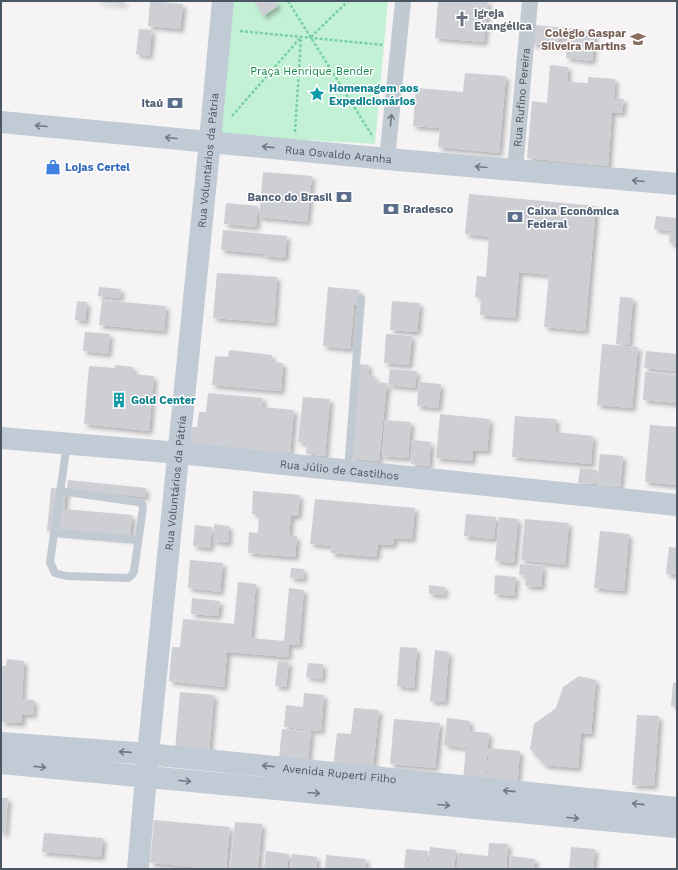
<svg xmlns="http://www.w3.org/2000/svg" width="678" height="870" font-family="'Work Sans',sans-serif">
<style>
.green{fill:#c3f1d5}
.building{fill:#cdcfd5;filter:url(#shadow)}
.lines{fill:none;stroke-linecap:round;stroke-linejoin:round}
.path{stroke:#7ad0a6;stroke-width:2.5;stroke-dasharray:3 2;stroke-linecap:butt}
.lane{stroke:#c1cad2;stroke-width:8}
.street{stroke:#c1cad2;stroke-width:16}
.secondary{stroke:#c1cbd6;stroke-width:22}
.oneway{stroke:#6e7983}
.oneway2{stroke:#6e7984}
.labels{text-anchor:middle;stroke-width:3;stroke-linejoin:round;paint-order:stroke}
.worship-label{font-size:11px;font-weight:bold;fill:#5b616d;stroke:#fff;text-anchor:start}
.education-label{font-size:11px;font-weight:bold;fill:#785e54;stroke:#fff;text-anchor:end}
.park-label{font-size:11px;fill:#17864f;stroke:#fff}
.culture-label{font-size:11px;font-weight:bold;fill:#0d838f;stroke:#fff;text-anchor:start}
.street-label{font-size:11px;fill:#4a5661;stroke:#fff}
.service-label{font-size:11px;font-weight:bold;fill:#4e5e75;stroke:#fff;text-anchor:end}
.shop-label{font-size:11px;font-weight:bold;fill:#366cbe;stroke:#fff;text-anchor:start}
</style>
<defs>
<filter id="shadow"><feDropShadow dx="3.5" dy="3.5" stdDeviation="2" flood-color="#0004"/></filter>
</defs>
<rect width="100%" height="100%" fill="#f5f3f3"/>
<path class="green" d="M231 1H388L375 144 219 135Z"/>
<path class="building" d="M96 1H124V4L96 2Z
M150 1 183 4 180 29 148 26Z
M254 1H275L278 6 263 16Z
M438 1H488L484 42 435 38Z
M534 25 595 31 592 61 566 58 568 38 559 37 558 47 532 44Z
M139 29 152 30 149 56 136 54Z
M550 65 568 67 567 82 588 83V77L615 79 614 98 624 99 622 113 612 112 608 166 527 158 532 101 547 103Z
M465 73 506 76 499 153 438 147 440 128 413 126 416 88 463 92Z
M263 172 312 176 307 222 259 217Z
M469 194 596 206 585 331 544 327 549 275 519 272 515 318 480 315 481 298 475 297 477 276 486 277 489 237 465 234Z
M226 203 258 206 256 227 224 224Z
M656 216 677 218V244L669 243 670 231 654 229Z
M223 230 287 236 285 258 264 256V254L221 250Z
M217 273 277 277 274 323 213 318Z
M99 287 121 289 120 298 98 296Z
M328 287 359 290 358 305H354L350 349 323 346Z
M620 297 633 298 629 345 616 344Z
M102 300 166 306 164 331 99 325Z
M77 301 87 302 85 321 75 320Z
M392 301 420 303 417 332 390 330Z
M85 332 110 334 108 354 83 351Z
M386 334 412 336 409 365 384 363Z
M602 344 638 347 632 408 597 405Z
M229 350 272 355 271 362 283 363 281 391 212 385 215 356 228 357Z
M646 351 677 354V371L644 368Z
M359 364 369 365 368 375 375 376 374 382 387 383 379 461 350 458Z
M115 365 133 367V374L154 376 149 431 84 424 89 366 115 368Z
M390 369 417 371 415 388 388 385Z
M645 372 677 375V403L643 400Z
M419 382 441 384 438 408 417 406Z
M208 393 263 398 262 407 294 410 290 453 189 444 191 427H197L199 412H206Z
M303 397 330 399 325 456 306 454 307 443 298 442Z
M440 414 490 419 487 451 473 450 472 461 436 458Z
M515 416 556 419 555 432 593 436 591 464 512 457Z
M385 420 411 422 408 458 382 456Z
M650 425 677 427V485L645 482Z
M413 440 431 442 429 466 411 464Z
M600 454 623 456 620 487 597 485Z
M580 468 597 470 596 484 578 483Z
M68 480 146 488 145 497 67 489Z
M51 488 66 489 64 509 132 515 130 539 47 531Z
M253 491 300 495 298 516H291L289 536H297L295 557 248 553 249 532 258 533 259 514H252Z
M315 499 415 508 412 539 394 538 393 545 378 544 376 557 331 553 332 546 310 544Z
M466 514 496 517 494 539 464 536Z
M499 517 518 519 514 563 495 561Z
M525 519 569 523 565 565 521 560Z
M214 524 229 526 228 543 213 541Z
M195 525 212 527 210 548 193 546Z
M600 531 629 534 624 591 594 588Z
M669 547 677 548V575L666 574Z
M190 560 223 563 220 592 188 588Z
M520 564 543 566 541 587 525 586 526 576 519 575Z
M291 568 304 569 303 579 290 578Z
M495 575 516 577 514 596 494 594Z
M238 582 256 584 251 638 284 641 289 588 304 590 299 645 289 644 288 657 227 652 224 687 169 681 172 647H180L183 619 234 624Z
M429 585 445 587 444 595 429 594Z
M192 598 220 601 218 616 191 614Z
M400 647 417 648 414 688 397 686Z
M435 650 449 652 445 702 430 701Z
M7 659 24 661 22 699 34 700 33 715 22 714V723L1 722 2 666H6Z
M278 661 289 662 286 687 275 686Z
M308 663 323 664 322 679 306 677Z
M579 676 596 680 591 734 581 733 578 768 544 765 530 749 534 724 556 708 563 687Z
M673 683H677V706H671Z
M180 692 214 695 209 754 175 750Z
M304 693 324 695 321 731 284 727 286 705 303 707Z
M354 708 379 710 372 776 333 768 337 733 351 734Z
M637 715 659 716 654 786 632 785Z
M447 718 470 721 469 731 489 733 485 782 463 780 466 748 444 745Z
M394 719 440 723 435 768 390 764Z
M282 729 311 731 308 761 279 758Z
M489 748 520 751 517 787 486 784Z
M1 798H8L5 833H1Z
M154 820 230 827 226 869H213L150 863Z
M235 822 262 824 258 869H230Z
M44 833 103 838 101 857 42 852Z
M489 843 508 844 506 869H457L459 853 488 856Z
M430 847 456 850 454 869H427Z
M571 847 595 849 593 869H569Z
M406 849 428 851 426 869H404Z
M266 851 289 854 287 869H264Z
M292 854 317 857 316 869H290Z
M326 855 366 859 365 869H325Z
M511 856 535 859 534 869H510Z"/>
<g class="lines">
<path class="path" d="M288 1 373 137
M240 31 384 45
M311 37 348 1
M232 116 301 37
M295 132 301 38"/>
<path class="lane" d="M348 470 361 299
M60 491 138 502 142 504 143 508 134 571 132 575 128 578 66 576 55 573 50 562 67 444
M54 533 138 540"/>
<g class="street">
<path d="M387 159 403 1"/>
<path id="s1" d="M515 169 530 1"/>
</g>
<g class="secondary">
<path id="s2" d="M1 122 387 159 677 184"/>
<path id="s3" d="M1 438 179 453 677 505"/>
<path id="s4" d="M1 743 148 754 677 808"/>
<path d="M1 763 677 827"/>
<path id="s5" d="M138 869 148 754 210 141 223 1"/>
</g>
</g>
<defs><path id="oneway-shaft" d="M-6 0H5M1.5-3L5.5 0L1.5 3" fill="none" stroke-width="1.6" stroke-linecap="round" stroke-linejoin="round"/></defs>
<use class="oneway" href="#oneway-shaft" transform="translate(391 120) rotate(-84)"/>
<g class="oneway2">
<use href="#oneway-shaft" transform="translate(41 126) rotate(-175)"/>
<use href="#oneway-shaft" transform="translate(171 138) rotate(-175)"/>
<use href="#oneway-shaft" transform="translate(268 147) rotate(-174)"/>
<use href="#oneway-shaft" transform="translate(481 167) rotate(-175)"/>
<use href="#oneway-shaft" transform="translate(638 181) rotate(-175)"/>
<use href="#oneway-shaft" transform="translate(125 752) rotate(-176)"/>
<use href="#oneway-shaft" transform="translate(268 766) rotate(-174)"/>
<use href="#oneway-shaft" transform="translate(40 767) rotate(6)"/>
<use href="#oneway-shaft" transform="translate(185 781) rotate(5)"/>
<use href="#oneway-shaft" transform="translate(509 791) rotate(-174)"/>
<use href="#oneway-shaft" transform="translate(314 793) rotate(5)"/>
<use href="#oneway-shaft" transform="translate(638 804) rotate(-174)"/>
<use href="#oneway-shaft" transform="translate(444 805) rotate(5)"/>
<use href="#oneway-shaft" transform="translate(573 818) rotate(5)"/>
</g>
<defs>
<symbol id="church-bare" viewBox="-9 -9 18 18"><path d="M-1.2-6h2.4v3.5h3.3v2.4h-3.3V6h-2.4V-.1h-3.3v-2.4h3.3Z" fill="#6b7280" stroke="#fff" stroke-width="2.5" paint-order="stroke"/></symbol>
<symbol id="school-bare" viewBox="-9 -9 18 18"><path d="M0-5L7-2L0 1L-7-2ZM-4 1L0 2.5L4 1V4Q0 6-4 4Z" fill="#8d6e63" stroke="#fff" stroke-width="2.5" paint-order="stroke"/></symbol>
<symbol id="sight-bare" viewBox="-9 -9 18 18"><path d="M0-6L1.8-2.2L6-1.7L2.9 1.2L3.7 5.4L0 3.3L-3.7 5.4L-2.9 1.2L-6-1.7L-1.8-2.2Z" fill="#0f9aa8" stroke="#fff" stroke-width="2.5" paint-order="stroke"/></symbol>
<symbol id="bank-bare" viewBox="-9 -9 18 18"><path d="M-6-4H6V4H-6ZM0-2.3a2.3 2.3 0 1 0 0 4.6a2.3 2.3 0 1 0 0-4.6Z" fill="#5c6f8a" stroke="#fff" stroke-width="2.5" paint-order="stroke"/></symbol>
<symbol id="shop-bare" viewBox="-9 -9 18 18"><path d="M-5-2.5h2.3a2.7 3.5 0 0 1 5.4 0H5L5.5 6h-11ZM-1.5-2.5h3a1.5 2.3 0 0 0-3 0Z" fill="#3f7fe0" stroke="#fff" stroke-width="2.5" paint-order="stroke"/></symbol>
<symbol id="building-bare" viewBox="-9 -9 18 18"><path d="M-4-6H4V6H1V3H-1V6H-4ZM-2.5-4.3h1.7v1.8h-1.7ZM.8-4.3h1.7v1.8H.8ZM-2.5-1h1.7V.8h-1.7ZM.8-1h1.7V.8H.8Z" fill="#0f9aa8" stroke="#fff" stroke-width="2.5" paint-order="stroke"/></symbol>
</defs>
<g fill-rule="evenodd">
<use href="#church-bare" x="451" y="8" width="22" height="22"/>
<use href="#school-bare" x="627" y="28" width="22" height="22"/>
<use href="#sight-bare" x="306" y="83" width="22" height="22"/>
<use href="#bank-bare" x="164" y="92" width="22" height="22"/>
<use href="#shop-bare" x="42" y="156" width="22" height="22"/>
<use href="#bank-bare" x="333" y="186" width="22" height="22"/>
<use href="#bank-bare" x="380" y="198" width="22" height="22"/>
<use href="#bank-bare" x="504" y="206" width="22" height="22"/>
<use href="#building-bare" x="108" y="389" width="22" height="22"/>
</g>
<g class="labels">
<g class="worship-label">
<text x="474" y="17">Igreja<tspan x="474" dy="13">Evangélica</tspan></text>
</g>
<g class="education-label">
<text x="626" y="37">Colégio Gaspar<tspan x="626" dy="13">Silveira Martins</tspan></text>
</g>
<g class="park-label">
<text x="312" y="75">Praça Henrique Bender</text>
</g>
<g class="culture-label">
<text x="329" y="92">Homenagem aos<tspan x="329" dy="13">Expedicionários</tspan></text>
<text x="131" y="404">Gold Center</text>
</g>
<g class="street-label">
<text dy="4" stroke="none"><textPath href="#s1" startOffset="72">Rua Rufino Pereira</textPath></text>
<text dy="4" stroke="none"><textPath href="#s2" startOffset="339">Rua Osvaldo Aranha</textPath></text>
<text dy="4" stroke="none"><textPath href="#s5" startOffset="712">Rua Voluntários da Pátria</textPath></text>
<text dy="4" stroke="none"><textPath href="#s3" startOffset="340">Rua Júlio de Castilhos</textPath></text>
<text dy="4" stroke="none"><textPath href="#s5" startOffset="388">Rua Voluntários da Pátria</textPath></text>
<text dy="4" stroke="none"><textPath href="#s4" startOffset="340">Avenida Ruperti Filho</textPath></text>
</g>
<g class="service-label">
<text x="163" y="107">Itaú</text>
<text x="332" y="201">Banco do Brasil</text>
<text x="403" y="213" text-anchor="start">Bradesco</text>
<text x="527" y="215" text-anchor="start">Caixa Econômica<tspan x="527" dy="13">Federal</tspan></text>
</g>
<g class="shop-label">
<text x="65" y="171">Lojas Certel</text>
</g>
</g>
<rect width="678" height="870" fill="none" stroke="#4a5661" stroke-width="4"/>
</svg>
